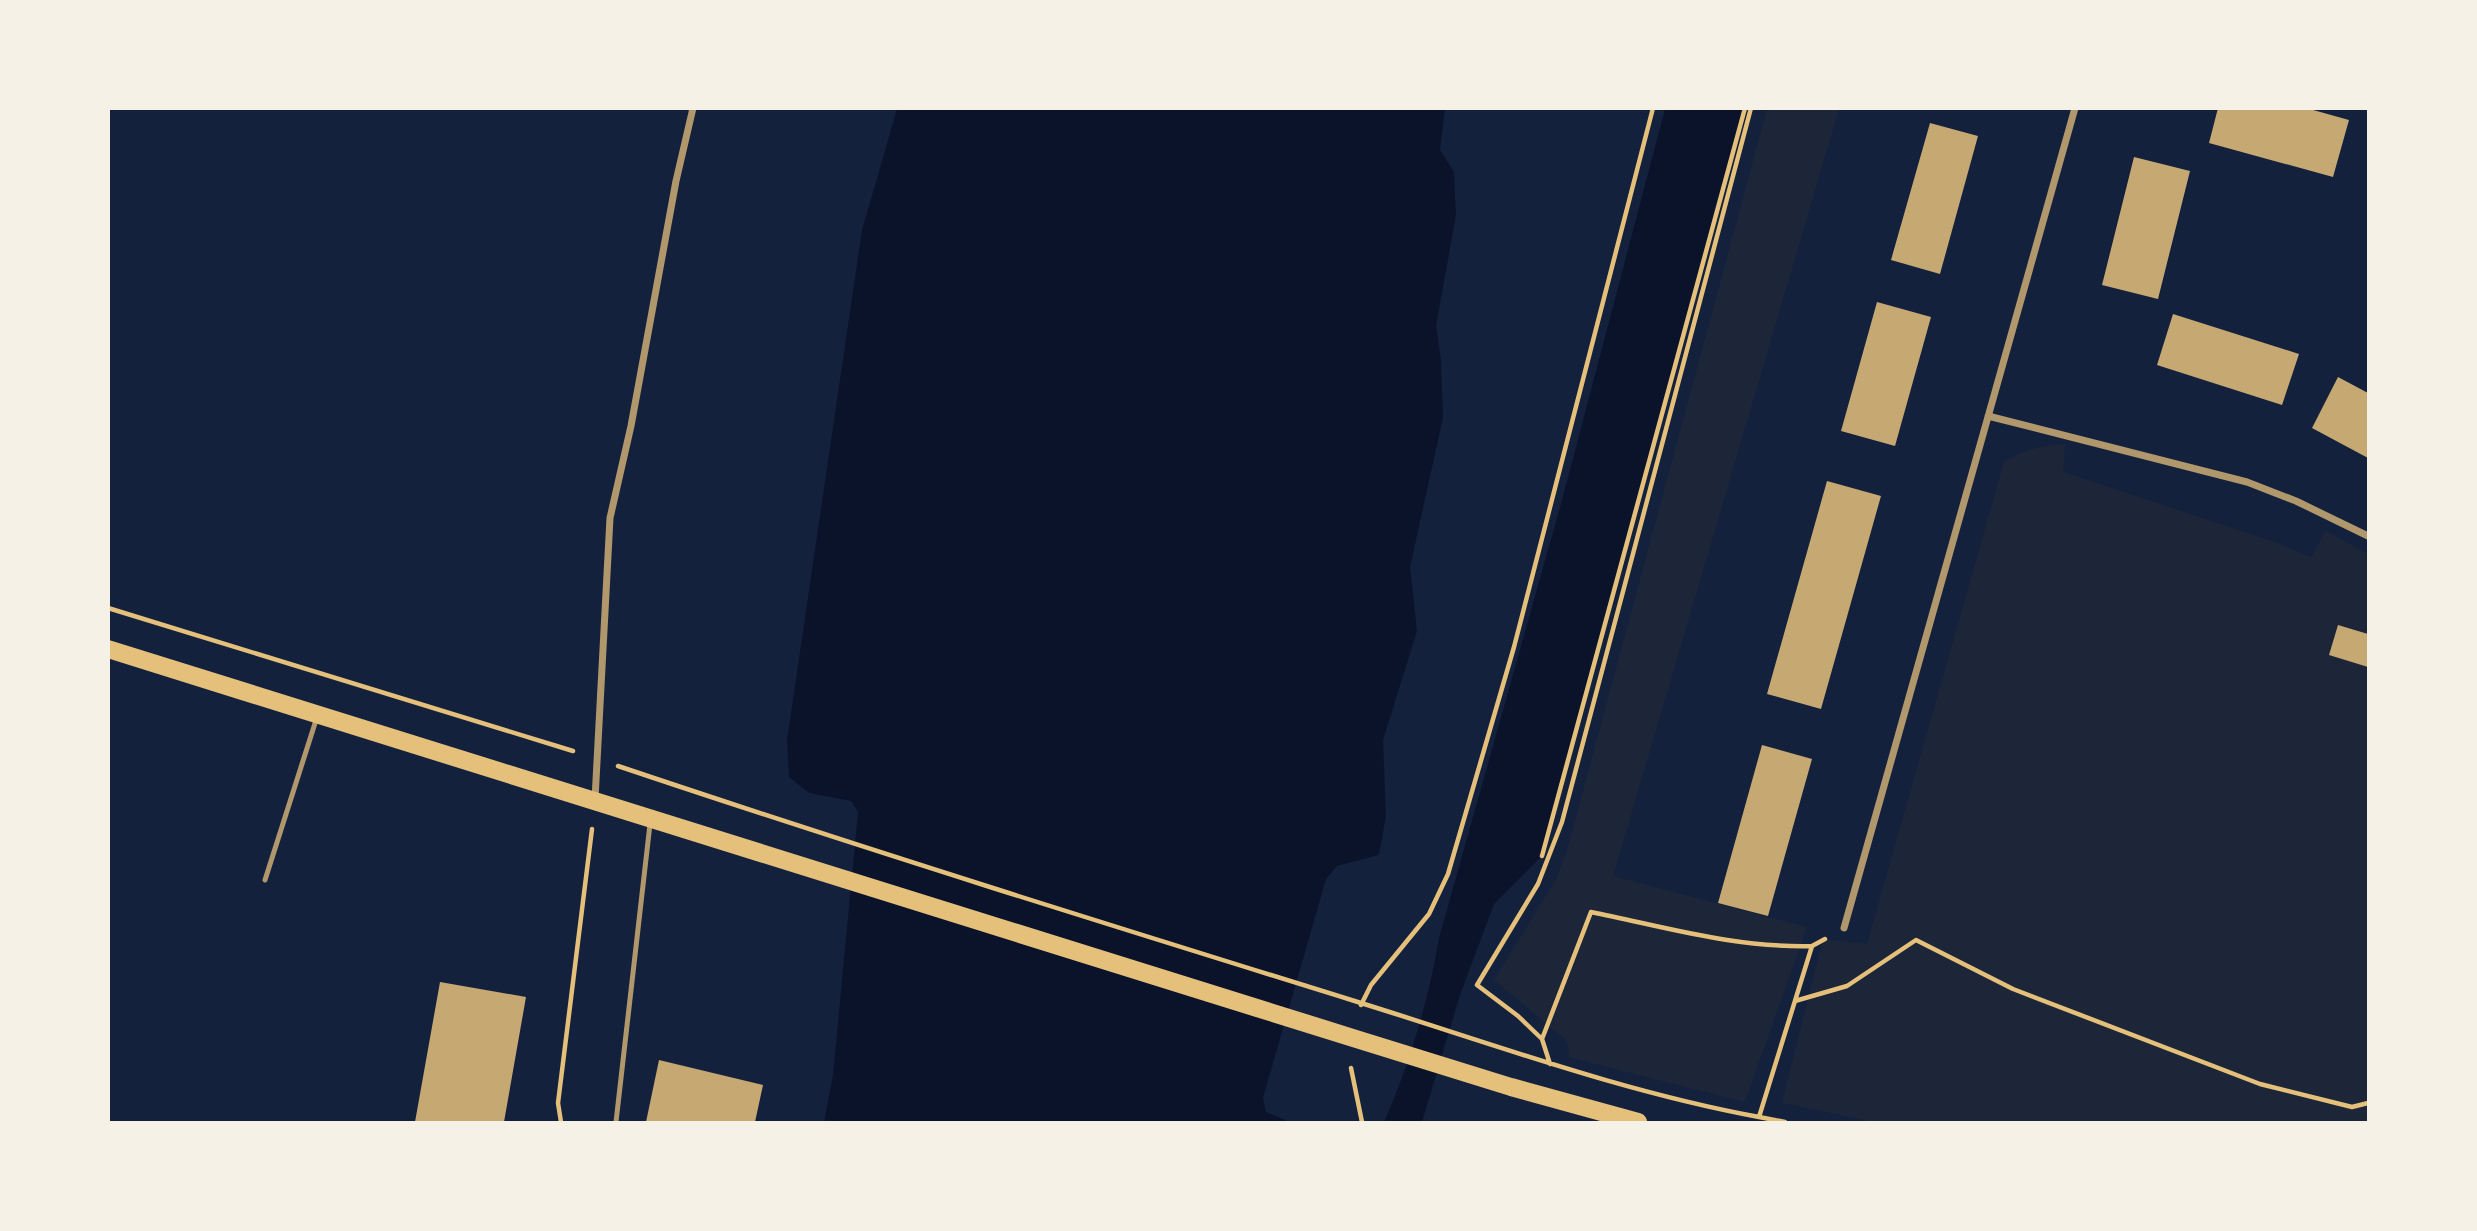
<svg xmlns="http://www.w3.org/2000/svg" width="2477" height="1231" font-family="Lato,sans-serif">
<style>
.green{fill:#1d2539}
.water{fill:#0b132b}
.building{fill:#c6a872}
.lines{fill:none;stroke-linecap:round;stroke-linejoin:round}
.path{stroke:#e5c07b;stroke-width:4.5}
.service{stroke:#b1986c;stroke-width:5}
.minor{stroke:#b1986c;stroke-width:7}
.primary{stroke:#e5c07b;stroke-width:18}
</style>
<rect width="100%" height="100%" fill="#14213d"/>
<path class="green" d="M1767 109H1839L1613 876 1807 927 1745 1102 1568 1057 1569 1048 1565 1039 1494 980 1556 879 1567 850Z
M2065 444 2063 472 2278 543 2311 557 2326 531 2368 554V1122H1874L1782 1103 1823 939 1867 944 2004 462C2025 449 2042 446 2065 444Z"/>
<path class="water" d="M897 109H1445L1440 150 1454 172 1456 215 1436 326 1441 360 1443 418 1410 567 1417 631 1383 740 1386 816 1379 855 1337 866 1326 879 1263 1098 1266 1112 1290 1122H824L833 1075 858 812 851 801 809 793 789 777 787 740 862 230Z
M1665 109H1745L1542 856 1494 904 1460 995 1422 1122H1384C1410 1063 1428 1002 1439 938L1561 504Z"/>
<path class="building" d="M2218 108H2306L2349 120 2333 177 2209 143Z
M1930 123 1978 136 1940 274 1891 260Z
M2134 157 2190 171 2158 299 2102 285Z
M1877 302 1931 317 1895 446 1841 431Z
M2173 314 2299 354 2282 405 2157 365Z
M2338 377 2368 393V458L2312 428Z
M1827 481 1881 496 1821 709 1767 694Z
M2338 625 2368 634V667L2329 655Z
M1762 745 1812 759 1768 916 1718 903Z
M440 982 526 997 504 1122H415Z
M659 1060 763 1085 755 1122H646Z"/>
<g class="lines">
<path class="path" d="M108 608 573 751
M618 766C865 849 1113 926 1361 1003 1493 1044 1623 1092 1759 1117L1812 946 1825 939
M1542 856 1745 108
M1795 1001 1847 986 1916 940 2013 989 2260 1084 2352 1107 2368 1103
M1361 1005 1371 985 1429 914 1448 874 1514 647 1653 108
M1542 1039 1591 912C1666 927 1734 948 1812 946
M1550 1064 1542 1039 1518 1016 1477 985 1538 884 1562 822 1751 108
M1351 1068 1362 1122
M1759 1117 1785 1122
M561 1122 558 1103 592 829"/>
<path class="service" d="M265 880 317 717
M616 1122 650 824"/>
<path class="minor" d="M1988 416 2247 482 2296 501 2368 536
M595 799 610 518 631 426 676 181 693 108
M1844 928 2075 108"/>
<path class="primary" d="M108 649 1353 1038 1511 1087 1638 1122"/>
</g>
<rect width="2477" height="1231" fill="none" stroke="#f6f1e7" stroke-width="220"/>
</svg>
